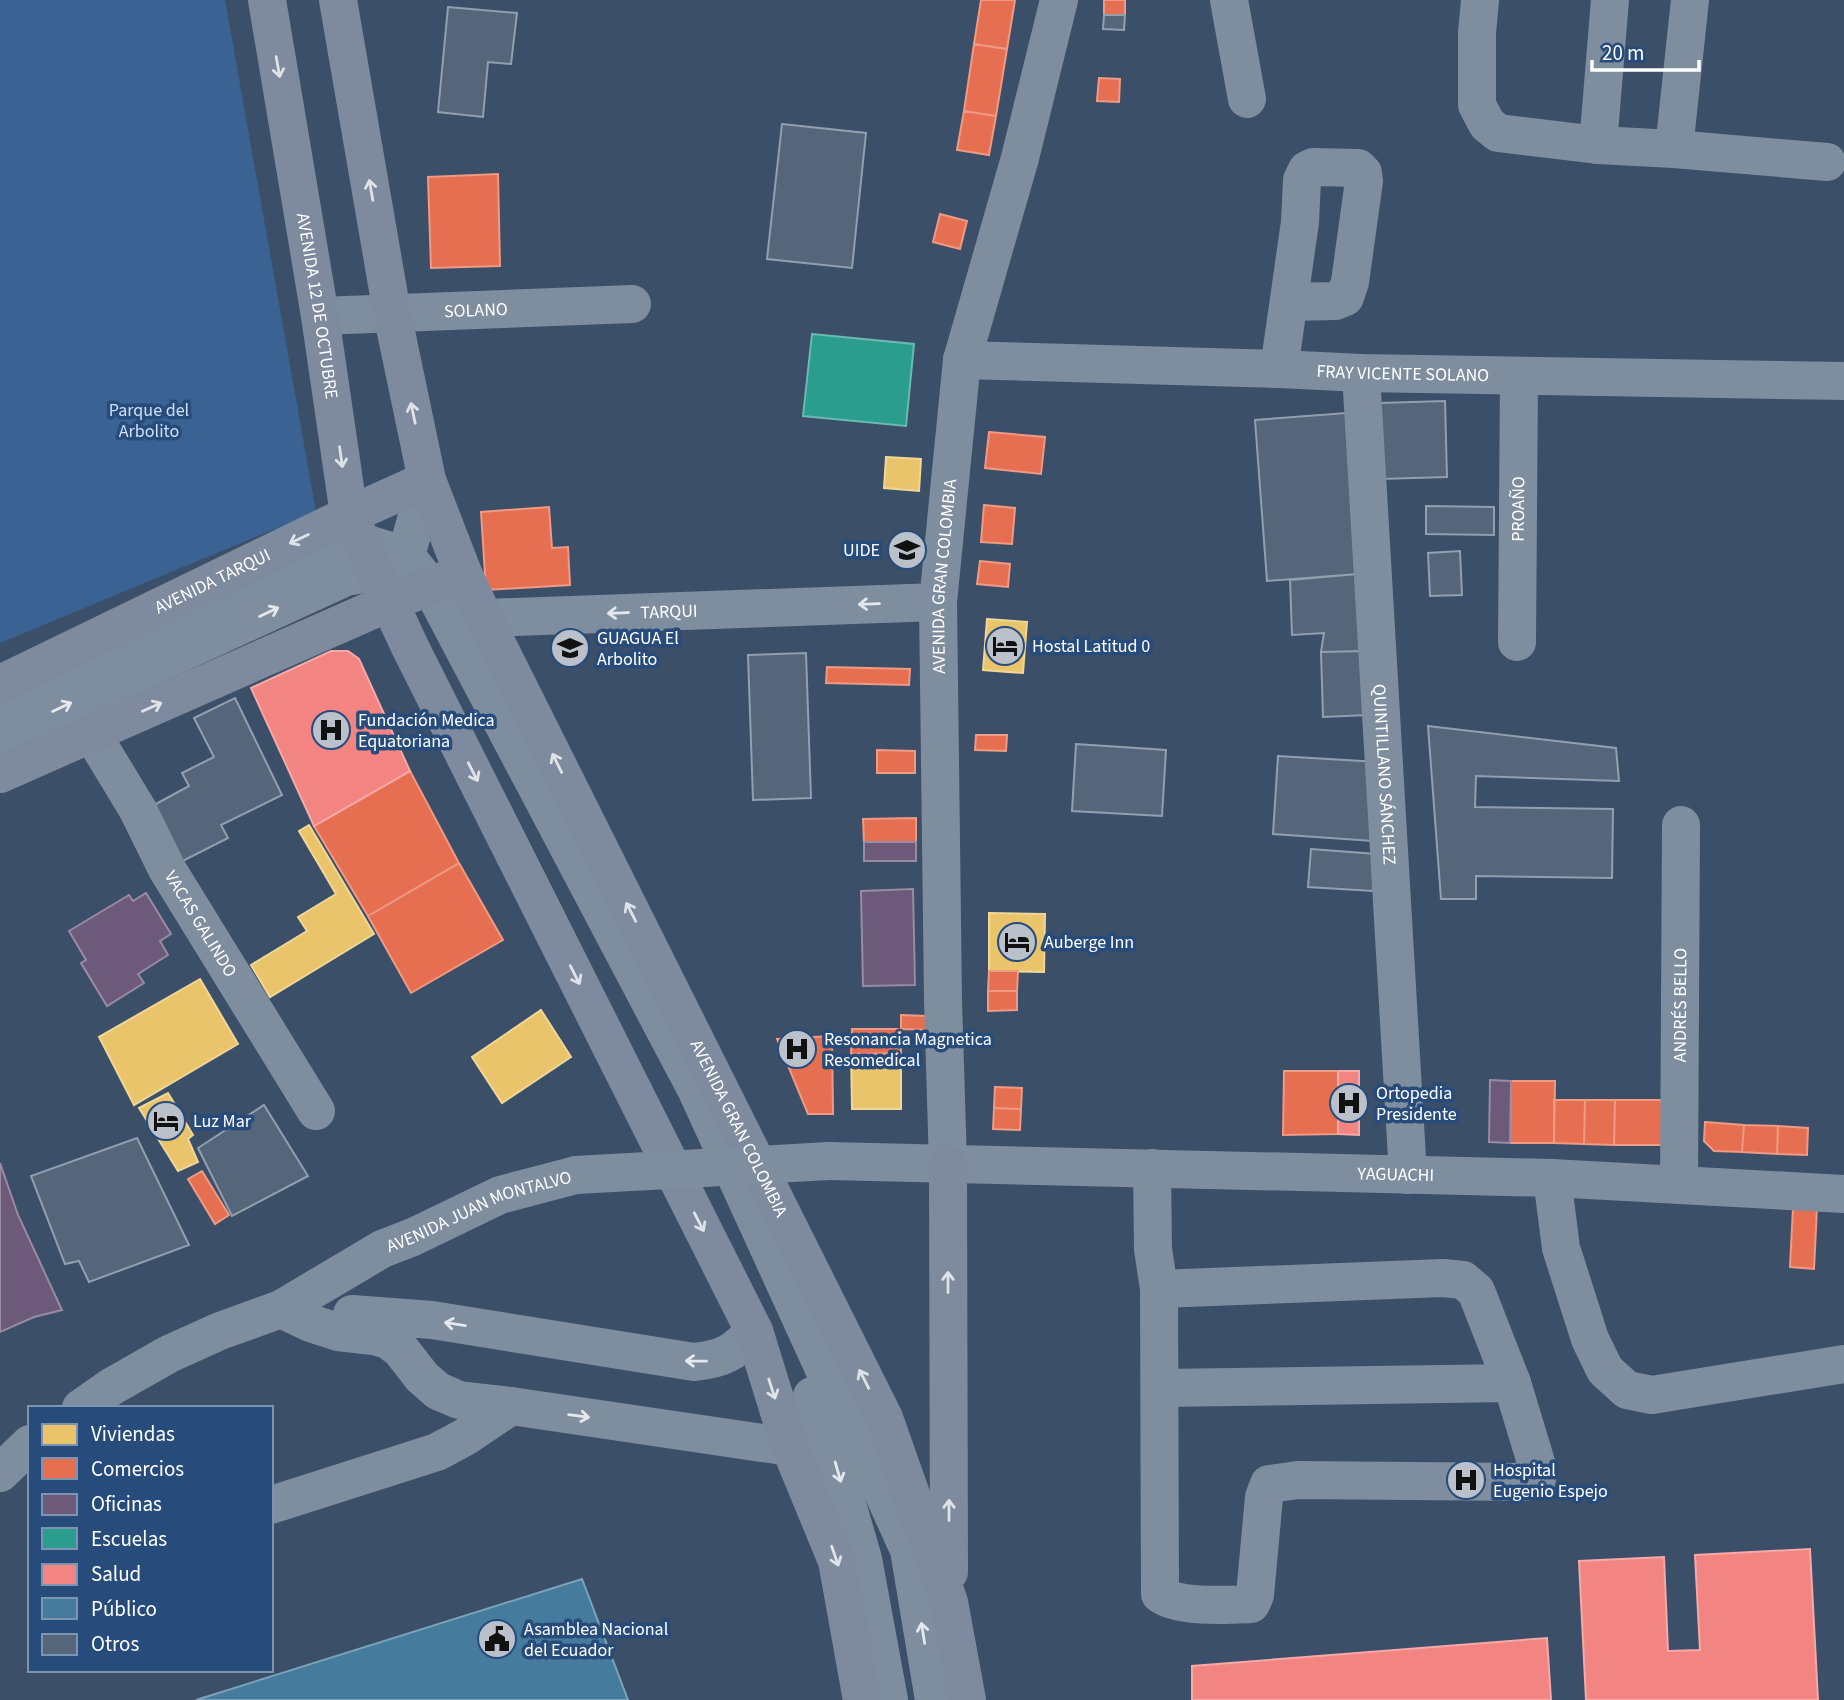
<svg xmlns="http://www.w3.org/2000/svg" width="1844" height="1700" font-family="'Source Sans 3',sans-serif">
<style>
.green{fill:#3a6393}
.homes{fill:#e9c46a;stroke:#f0d697;stroke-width:2}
.shops{fill:#e76f51;stroke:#ee9a85;stroke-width:2}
.offices{fill:#6d597a;stroke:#998ba2;stroke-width:2}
.schools{fill:#2a9d8f;stroke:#6abab1;stroke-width:2}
.health{fill:#f28482;stroke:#f6a9a8;stroke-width:2}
.public{fill:#457b9d;stroke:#7da3ba;stroke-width:2}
.building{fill:#55667a;stroke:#929fae;stroke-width:2}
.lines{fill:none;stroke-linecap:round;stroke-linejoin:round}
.minor{stroke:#7f8e9f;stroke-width:38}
.major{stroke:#7e8b9e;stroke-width:38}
.minor-bridge{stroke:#7f8e9f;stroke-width:38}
.oneway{stroke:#dfe2e7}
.oneway2{stroke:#e5e8ec}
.labels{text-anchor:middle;stroke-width:7;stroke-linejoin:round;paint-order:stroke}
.street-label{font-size:18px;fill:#fff;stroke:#274c7c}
.park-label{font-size:18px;fill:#cedff4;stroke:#274c7c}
.poi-label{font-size:18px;fill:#fff;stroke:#274c7c;text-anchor:start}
</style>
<rect width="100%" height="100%" fill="#3b4f68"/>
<path class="green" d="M0 0H225L316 512 0 643Z"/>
<path class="homes" d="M886 457 921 459 919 491 884 488Z
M987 619 1027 622 1023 673 983 670Z
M309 825 374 934 270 997 251 965 307 931 298 917 336 894 299 831Z
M989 913 1045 914 1044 972 989 971Z
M200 979 238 1044 134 1105 99 1037Z
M541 1010 571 1057 502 1103 472 1057Z
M901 1053V1109H852L851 1054Z
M168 1093 193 1135 188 1139 198 1162 178 1171 139 1108Z"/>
<path class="shops" d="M981 0H1015L1007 49 974 44Z
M1104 0H1125V15H1104Z
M974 44 1007 49 996 116 964 111Z
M1099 78 1120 79 1119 102 1097 101Z
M964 111 996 116 989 155 957 150Z
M498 174 500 266 431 268 428 177Z
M940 214 967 221 960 249 933 242Z
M989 432 1045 437 1041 474 985 468Z
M984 505 1015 508 1012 544 981 542Z
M549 507 552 548 568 547 570 585 486 590 481 512Z
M980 561 1010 564 1008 587 977 584Z
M827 667 910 669 909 685 826 683Z
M976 735H1007L1006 751 975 750Z
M877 750 915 751V773H877Z
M410 771 459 863 368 916 314 826Z
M916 818V842H864L863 819Z
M459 863 503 940 411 993 368 916Z
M989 971H1018L1017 991H988Z
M988 991H1017V1010L988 1011Z
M901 1015 927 1016V1030L901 1029Z
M852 1029H901V1053L851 1054Z
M832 1036 833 1114H808L777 1039Z
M1284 1071H1338V1134L1283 1135Z
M1511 1081H1555L1554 1143H1510Z
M995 1087 1022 1088 1021 1109 994 1108Z
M1554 1100H1585L1584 1144 1554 1143Z
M1585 1100H1615L1614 1145 1584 1144Z
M1615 1100H1670L1663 1145H1614Z
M994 1108 1021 1109 1020 1130 993 1129Z
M1705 1122 1744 1125 1742 1152 1714 1151 1704 1141Z
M1744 1125 1778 1126 1777 1154 1742 1152Z
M1778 1126 1808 1128 1807 1155 1777 1154Z
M202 1171 229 1215 215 1224 188 1179Z
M1793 1208H1817L1814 1269 1790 1267Z"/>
<path class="offices" d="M864 842H916V861H864Z
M913 889 915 985 863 986 861 891Z
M146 893 171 934 160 941 168 955 138 974 144 983 107 1006 81 963 86 960 69 931 129 895 133 901Z
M1490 1080 1511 1081 1510 1143 1489 1142Z
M0 1163 18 1215 62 1310 34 1317 0 1332Z"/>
<path class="schools" d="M812 334 914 344 906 426 803 416Z"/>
<path class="health" d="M331 651H348L359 659 410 771 314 826 251 688Z
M1338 1071H1359V1135L1338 1134Z
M1810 1549 1818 1700H1586L1579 1561 1664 1557 1668 1651 1700 1650 1695 1555Z
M1547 1638 1551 1700H1192V1666Z"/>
<path class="public" d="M582 1579 628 1700H196Z"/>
<path class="building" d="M448 7 517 13 511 64 488 62 483 117 438 112Z
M1104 15H1125L1124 30 1103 29Z
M782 124 866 133 852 268 767 259Z
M1445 401 1447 477 1381 479 1379 403Z
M1346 413 1358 574 1267 581 1255 420Z
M1426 506 1494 507V535L1426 534Z
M1460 551 1462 595 1430 596 1428 553Z
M1358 574 1365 651 1321 652 1324 633 1292 635 1290 580Z
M1365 651 1367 715 1323 717 1321 652Z
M806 653 811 798 753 800 748 655Z
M235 698 282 795 221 825 228 838 171 867 143 811 189 786 182 773 214 757 194 718Z
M1428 726 1616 748 1619 781 1476 776 1475 807 1613 809 1612 878 1476 876V899H1441Z
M1076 744 1166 750 1162 816 1072 811Z
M1278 756 1378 762 1373 841 1273 834Z
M1311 849 1376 854 1373 891 1308 887Z
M264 1105 308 1176 232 1216 198 1148Z
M137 1138 189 1245 89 1282 79 1261 65 1264 31 1176Z"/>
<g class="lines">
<g class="minor">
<path d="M1229 0 1247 99"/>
<path d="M1480 0 1477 33V105L1487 124 1498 133 1598 145 1674 149 1827 162"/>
<path d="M1598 145 1610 0"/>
<path d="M1674 149 1690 0"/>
<path id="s1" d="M320 316 632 304"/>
<path id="s2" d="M962 360 1279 369 1361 373 1844 381"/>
<path d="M1279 369 1300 222 1302 180 1307 170 1313 167 1358 168 1363 173 1364 181 1350 282 1345 297 1335 301 1289 302"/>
<path id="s3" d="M1361 373 1408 1175"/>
<path d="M406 556 427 480"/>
<path id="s4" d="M456 627 469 620 484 618 938 602"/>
<path id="s5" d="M1517 642 1519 377"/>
<path d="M0 707 331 551 361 542 406 556 431 587 697 1091 851 1428 875 1475 909 1550 934 1700"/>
<path id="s6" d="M92 734 138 810 167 869 316 1111"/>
<path d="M0 736 346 577 375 572 402 589"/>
<path id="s7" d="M829 1161 1552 1178 1844 1194"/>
<path id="s8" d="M948 1164 943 1000 938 602 962 360 1020 158 1059 0"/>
<path d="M1152 1168 1153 1249 1159 1289 1160 1594C1178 1608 1228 1605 1251 1604L1255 1595 1264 1497 1269 1484 1298 1480 1524 1482 1537 1479 1538 1469 1512 1383 1476 1291 1463 1280 1443 1278 1159 1289"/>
<path d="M1552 1178 1561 1248 1590 1339 1605 1370 1627 1390 1652 1395 1844 1364"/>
<path id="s9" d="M1679 1185 1681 825"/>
<path d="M281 1309 310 1323 338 1332 373 1336 388 1340 401 1350 422 1377 438 1391 459 1400 511 1406 790 1447 819 1438"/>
<path d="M352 1314 432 1320 694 1362C723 1359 734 1353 754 1331"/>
<path d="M1160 1388 1512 1383"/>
<path d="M812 1396 827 1435 863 1559 889 1700"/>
<path id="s10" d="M81 1408 111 1387 169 1354 220 1331 281 1309 382 1249 413 1237 500 1195 576 1175"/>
<path d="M0 1473 30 1444"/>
<path d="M271 1505 437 1452 465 1437 511 1406"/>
</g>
<g class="major">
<path id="s11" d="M267 0 320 316 349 515 410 647 754 1331 790 1447 837 1561 862 1700"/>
<path id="s12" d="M338 0 392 313 427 480 463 573 484 618 884 1418 949 1602 967 1700"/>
<path id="s13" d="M0 684 349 515 427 480"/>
<path d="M0 774 388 603 463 573"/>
<path d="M948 1164 949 1572"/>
</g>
<path class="minor-bridge" d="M576 1175 829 1161"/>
</g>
<defs><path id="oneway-shaft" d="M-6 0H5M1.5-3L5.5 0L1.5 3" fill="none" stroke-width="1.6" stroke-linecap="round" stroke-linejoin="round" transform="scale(1.75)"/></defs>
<g class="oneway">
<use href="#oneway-shaft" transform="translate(278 67) rotate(80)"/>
<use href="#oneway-shaft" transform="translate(371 190) rotate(-100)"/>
<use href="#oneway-shaft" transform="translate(413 413) rotate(-102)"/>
<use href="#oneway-shaft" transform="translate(341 457) rotate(82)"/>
<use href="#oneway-shaft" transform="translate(299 539) rotate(154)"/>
<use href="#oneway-shaft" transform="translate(152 707) rotate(-24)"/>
<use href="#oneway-shaft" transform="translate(557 763) rotate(-116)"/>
<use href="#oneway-shaft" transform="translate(473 772) rotate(63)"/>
<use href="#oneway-shaft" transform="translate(631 912) rotate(-117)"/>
<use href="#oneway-shaft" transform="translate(575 975) rotate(63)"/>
<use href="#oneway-shaft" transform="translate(699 1222) rotate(63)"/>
<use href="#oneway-shaft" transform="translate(948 1282) rotate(-90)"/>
<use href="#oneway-shaft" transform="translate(864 1379) rotate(-117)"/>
<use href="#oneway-shaft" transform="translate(772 1389) rotate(72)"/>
<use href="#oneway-shaft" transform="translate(949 1510) rotate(-90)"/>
<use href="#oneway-shaft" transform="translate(835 1556) rotate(71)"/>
</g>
<g class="oneway2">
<use href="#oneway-shaft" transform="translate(869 604) rotate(178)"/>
<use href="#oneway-shaft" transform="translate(269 612) rotate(-25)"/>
<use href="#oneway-shaft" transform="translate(618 613) rotate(178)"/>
<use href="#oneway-shaft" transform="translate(62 707) rotate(-25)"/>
<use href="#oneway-shaft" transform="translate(455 1324) rotate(-171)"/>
<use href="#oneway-shaft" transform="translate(696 1361) rotate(-179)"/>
<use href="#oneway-shaft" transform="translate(579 1416) rotate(8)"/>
<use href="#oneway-shaft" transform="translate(838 1472) rotate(74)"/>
<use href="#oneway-shaft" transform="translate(923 1633) rotate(-99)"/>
</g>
<defs>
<symbol id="school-disc" viewBox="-11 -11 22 22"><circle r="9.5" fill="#bac1ca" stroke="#274c7c"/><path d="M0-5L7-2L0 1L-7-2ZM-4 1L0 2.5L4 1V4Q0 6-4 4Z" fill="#111"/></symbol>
<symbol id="hotel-disc" viewBox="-11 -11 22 22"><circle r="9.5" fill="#bac1ca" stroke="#274c7c"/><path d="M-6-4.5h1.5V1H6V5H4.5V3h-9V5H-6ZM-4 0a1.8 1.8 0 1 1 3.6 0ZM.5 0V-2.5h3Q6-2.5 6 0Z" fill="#111"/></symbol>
<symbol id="hospital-disc" viewBox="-11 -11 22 22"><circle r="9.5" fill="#bac1ca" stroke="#274c7c"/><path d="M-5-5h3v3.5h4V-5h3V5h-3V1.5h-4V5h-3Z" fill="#111"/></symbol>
<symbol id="civic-disc" viewBox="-11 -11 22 22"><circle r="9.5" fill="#bac1ca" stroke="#274c7c"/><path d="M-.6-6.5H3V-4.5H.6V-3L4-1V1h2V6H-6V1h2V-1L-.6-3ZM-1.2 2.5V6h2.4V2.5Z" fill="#111"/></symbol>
</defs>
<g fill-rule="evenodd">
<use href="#school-disc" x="885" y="528" width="44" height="44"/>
<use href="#hotel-disc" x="983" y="624" width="44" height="44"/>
<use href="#school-disc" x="548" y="626" width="44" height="44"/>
<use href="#hospital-disc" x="309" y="708" width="44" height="44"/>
<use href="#hotel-disc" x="995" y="920" width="44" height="44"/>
<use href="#hospital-disc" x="775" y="1027" width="44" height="44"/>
<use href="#hospital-disc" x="1327" y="1081" width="44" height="44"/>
<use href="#hotel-disc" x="144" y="1099" width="44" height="44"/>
<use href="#hospital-disc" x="1444" y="1458" width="44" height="44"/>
<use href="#civic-disc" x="475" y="1617" width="44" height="44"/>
</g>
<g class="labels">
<g class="street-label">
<text dy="6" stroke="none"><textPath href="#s11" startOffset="310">AVENIDA 12 DE OCTUBRE</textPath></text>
<text dy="6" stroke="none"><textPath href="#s1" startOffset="156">SOLANO</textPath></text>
<text dy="6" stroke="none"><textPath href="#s2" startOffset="441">FRAY VICENTE SOLANO</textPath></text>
<text dy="6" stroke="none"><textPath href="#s5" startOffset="133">PROAÑO</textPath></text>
<text dy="6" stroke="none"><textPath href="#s8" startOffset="588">AVENIDA GRAN COLOMBIA</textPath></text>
<text dy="6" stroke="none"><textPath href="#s13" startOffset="236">AVENIDA TARQUI</textPath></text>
<text dy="6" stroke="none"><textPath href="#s4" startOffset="215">TARQUI</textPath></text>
<text dy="6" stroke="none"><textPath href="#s3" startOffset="402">QUINTILLANO SÁNCHEZ</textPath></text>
<text dy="6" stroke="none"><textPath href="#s6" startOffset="219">VACAS GALINDO</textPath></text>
<text dy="6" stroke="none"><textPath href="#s9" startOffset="180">ANDRÉS BELLO</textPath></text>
<text dy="6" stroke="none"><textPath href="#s12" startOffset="1208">AVENIDA GRAN COLOMBIA</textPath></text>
<text dy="6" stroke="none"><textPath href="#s7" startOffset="567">YAGUACHI</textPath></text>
<text dy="6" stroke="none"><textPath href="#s10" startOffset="446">AVENIDA JUAN MONTALVO</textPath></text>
</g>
<g class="park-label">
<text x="149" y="416">Parque del<tspan x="149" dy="21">Arbolito</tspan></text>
</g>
<g class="poi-label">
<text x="880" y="556" text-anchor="end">UIDE</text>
<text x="597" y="644">GUAGUA El<tspan x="597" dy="21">Arbolito</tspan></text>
<text x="1032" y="652">Hostal Latitud 0</text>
<text x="358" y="726">Fundación Medica<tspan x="358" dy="21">Equatoriana</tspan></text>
<text x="1044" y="948">Auberge Inn</text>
<text x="824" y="1045">Resonancia Magnetica<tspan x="824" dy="21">Resomedical</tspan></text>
<text x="1376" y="1099">Ortopedia<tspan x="1376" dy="21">Presidente</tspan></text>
<text x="193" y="1127">Luz Mar</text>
<text x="1493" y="1476">Hospital<tspan x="1493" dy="21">Eugenio Espejo</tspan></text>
<text x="524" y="1635">Asamblea Nacional<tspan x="524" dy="21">del Ecuador</tspan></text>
</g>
</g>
<rect x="28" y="1406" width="245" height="266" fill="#274c7c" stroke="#7d94b0" stroke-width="2"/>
<rect x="42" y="1424" width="35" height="21" fill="#e9c46a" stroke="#7d94b0" stroke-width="2"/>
<text x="91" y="1441" font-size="21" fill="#ffffff">Viviendas</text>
<rect x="42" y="1458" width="35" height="21" fill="#e76f51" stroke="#7d94b0" stroke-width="2"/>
<text x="91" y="1476" font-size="21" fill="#ffffff">Comercios</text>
<rect x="42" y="1494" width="35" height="21" fill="#6d597a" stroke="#7d94b0" stroke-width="2"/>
<text x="91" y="1511" font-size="21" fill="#ffffff">Oficinas</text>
<rect x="42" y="1528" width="35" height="21" fill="#2a9d8f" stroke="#7d94b0" stroke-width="2"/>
<text x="91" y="1546" font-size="21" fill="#ffffff">Escuelas</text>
<rect x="42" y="1564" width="35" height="21" fill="#f28482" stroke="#7d94b0" stroke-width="2"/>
<text x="91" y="1581" font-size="21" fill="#ffffff">Salud</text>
<rect x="42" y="1598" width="35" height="21" fill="#457b9d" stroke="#7d94b0" stroke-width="2"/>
<text x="91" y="1616" font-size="21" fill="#ffffff">Público</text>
<rect x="42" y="1634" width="35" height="21" fill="#55667a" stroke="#7d94b0" stroke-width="2"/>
<text x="91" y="1651" font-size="21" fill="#ffffff">Otros</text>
<path d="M1592 60v10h107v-10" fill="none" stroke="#ffffff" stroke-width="3.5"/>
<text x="1602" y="60" font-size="21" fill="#ffffff" stroke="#274c7c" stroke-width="5" paint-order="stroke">20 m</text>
</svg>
